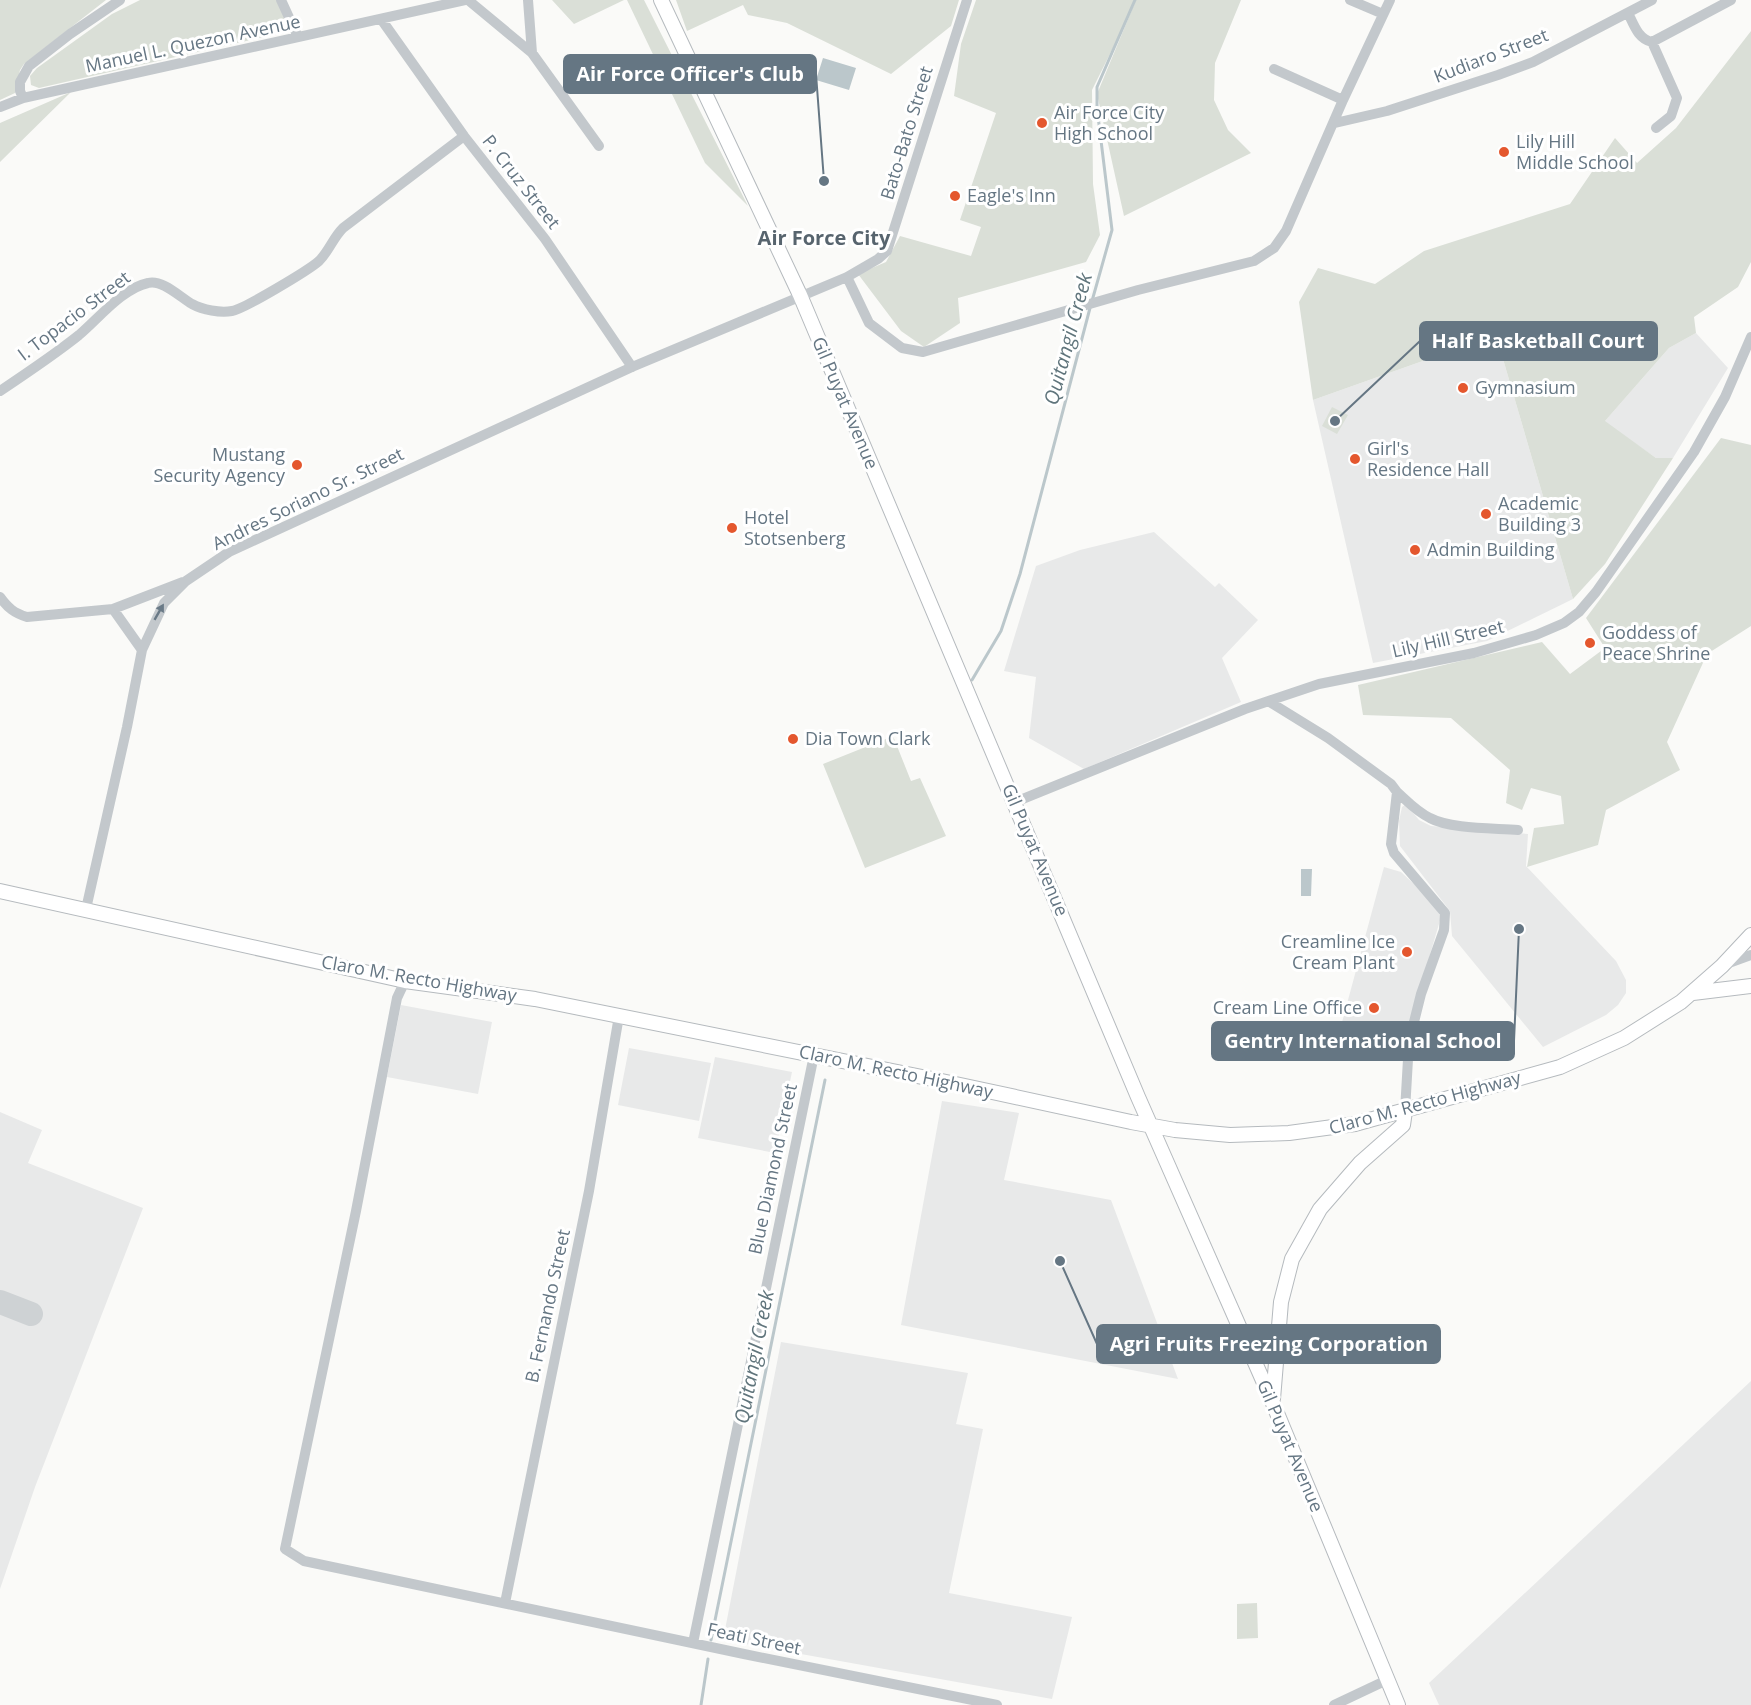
<svg xmlns="http://www.w3.org/2000/svg" width="1751" height="1705" font-family="'Open Sans',sans-serif">
<style>
.built{fill:#e8e9e9}
.green{fill:#dadfd7}
.water{fill:#bbc7cb}
.lines{fill:none;stroke-linecap:round;stroke-linejoin:round}
.stream{stroke:#bbc7cb;stroke-width:3}
.taxiway{stroke:#ced2d4;stroke-width:24}
.major-casing{stroke:#b5babe;stroke-width:16}
.minor{stroke:#c3c8cc;stroke-width:10}
.major{stroke:#fff;stroke-width:14}
.oneway{fill:#6a7a87}
.poi-dot{fill:#e4572e;stroke:#fff;stroke-width:2}
.labels{text-anchor:middle;stroke-width:6;stroke-linejoin:round;paint-order:stroke}
.street-label{font-size:18px;fill:#657683;stroke:#fff}
.poi-label{font-size:18px;fill:#657683;stroke:#fff;text-anchor:start}
.neighbourhood-label{font-size:20px;font-weight:bold;fill:#57646e;stroke:#fff}
.water-label{font-size:20px;font-style:italic;fill:#60757c;stroke:#fff}
.leader{fill:none;stroke:#657683;stroke-width:2}
.callout-dot{fill:#657683;stroke:#fff;stroke-width:2}
.callout{fill:#657683;stroke:#657683;stroke-width:2}
.callout-label{font-size:20px;text-anchor:middle;font-weight:bold;fill:#fff}
</style>
<rect width="100%" height="100%" fill="#fafaf8"/>
<path class="built" d="M1696 333 1728 368 1673 458H1656L1604 422 1669 348Z
M1496 335 1573 599 1487 641 1373 663 1313 400Z
M1154 532 1215 587 1219 583 1258 620 1222 658 1241 702 1084 769 1029 738 1036 677 1004 671 1036 566 1080 550Z
M1406 804 1419 820 1431 826 1528 834 1526 866 1616 961 1626 980V993L1618 1005 1606 1015 1543 1047 1452 936 1450 911 1400 846 1399 821 1402 807Z
M1384 867 1401 872 1431 900 1441 917 1399 1060 1338 1037Z
M401 1005 492 1022 478 1094 387 1077Z
M629 1048 711 1063 699 1121 618 1105Z
M715 1057 792 1072 775 1153 698 1138Z
M942 1101 1019 1113 1004 1180 1111 1200 1178 1379 901 1325Z
M0 1112 42 1130 28 1163 143 1208 35 1487 0 1589Z
M781 1342 968 1373 956 1424 983 1429 949 1593 1072 1617 1052 1699 723 1640Z
M1751 1381V1705H1439L1429 1683Z"/>
<path class="green" d="M0 0H106L24 64 20 70 15 93 0 100Z
M140 0H278L290 25 281 33 39 88 31 85 30 76 37 68 112 14Z
M552 0H624L574 24Z
M627 0H644L748 206 705 163Z
M676 0H959L951 26 891 74 787 23 748 15 743 5 687 31Z
M976 0H1134L1126 22 1092 90 1093 184 1100 235 1086 262 958 298 960 323 924 347 901 331 858 274 886 262 900 236 971 256 981 227 960 220 996 113 954 96 961 44Z
M1136 0H1241L1215 63 1214 100 1228 130 1251 153 1124 216 1097 94Z
M1751 31V262L1738 287 1694 317 1696 333 1669 348 1605 421 1656 458H1673L1605 564 1573 599 1496 335 1313 400 1299 302 1318 268 1375 284 1424 251 1570 204 1615 138 1637 163 1676 128Z
M71 92 0 162V123Z
M1332 407 1348 415 1337 434 1322 426Z
M1721 438 1751 445V626L1707 654 1667 742 1680 770 1606 810 1598 845 1527 867 1534 828 1564 824 1561 796 1531 788 1522 810 1506 803 1510 770 1451 718 1363 715 1358 685 1542 642 1570 674 1605 648 1586 618Z
M893 736 911 781 920 778 946 836 865 868 823 764Z
M1257 1603 1258 1638 1237 1639V1604Z"/>
<path class="water" d="M823 58 856 68 849 90 816 80Z
M1301 869H1312L1311 896H1301Z"/>
<g class="lines">
<path class="stream" d="M1092 301 1112 230 1097 108V87L1135 0
M972 680 1001 631 1020 574 1090 308
M711 1640 825 1080
M701 1705 708 1659"/>
<path class="taxiway" d="M0 1302 31 1314"/>
<defs>
<path id="major" d="M661 0 800 295 1138 1097 1272 1401 1398 1705
M0 891 405 981 535 999 937 1080 1131 1122 1175 1130 1230 1135 1289 1133 1355 1124 1560 1067 1624 1038 1681 1002 1722 966 1751 935
M1693 993 1751 986
M1273 1399 1281 1302 1292 1259 1320 1209 1360 1163 1403 1125 1405 1111"/>
</defs>
<use href="#major" class="major-casing"/>
<path class="minor" d="M281 0 298 37
M468 0 532 53 599 146
M528 0 532 53
M1350 0 1383 14
M1628 13C1634 25 1638 39 1652 42L1731 0
M381 19 464 136 545 239 632 367
M1652 42 1677 98 1671 116 1656 128
M1274 69 1343 100
M23 98 20 91V82L29 66 70 34 120 0
M0 107 23 98 465 0
M1335 123 1387 111 1498 75 1533 62 1652 0
M847 277 869 323 902 348 923 352 1138 290 1254 261 1274 248 1286 231 1343 100 1390 0
M0 391C27 373 54 355 79 335 98 319 123 288 148 283 162 279 180 297 192 304 203 310 220 313 232 311 244 309 309 270 319 261 329 251 333 238 343 228L464 136
M0 597C8 608 14 613 27 617L113 609 183 582
M113 609 142 650
M1268 701 1328 738 1391 784 1397 792 1391 844 1394 853 1445 913 1444 930 1421 994 1409 1042 1405 1111
M1397 792C1407 801 1417 812 1430 818 1450 829 1494 828 1518 830
M1015 802 1245 709 1319 684 1474 653 1536 635 1564 623 1579 612 1596 592 1694 452 1725 397 1751 337
M86 909 127 727 142 650 164 603 186 581 229 552 632 367 847 277 878 259 887 251 967 0
M1726 964 1751 955
M405 981 397 998 356 1211 285 1549 304 1561 744 1654 997 1705
M505 1603 589 1191 619 1016
M693 1643 814 1055
M1334 1705 1387 1680"/>
<use href="#major" class="major"/>
</g>
<defs><path id="oneway-solid" d="M-6-.8H1V-3.2L6.5 0L1 3.2V.8H-6Z" transform="scale(1.5)"/></defs>
<use class="oneway" href="#oneway-solid" transform="translate(159 612) rotate(-60)"/>
<g class="poi-dot">
<circle cx="1042" cy="123" r="6"/>
<circle cx="1504" cy="152" r="6"/>
<circle cx="955" cy="196" r="6"/>
<circle cx="1463" cy="388" r="6"/>
<circle cx="1355" cy="459" r="6"/>
<circle cx="297" cy="465" r="6"/>
<circle cx="1486" cy="514" r="6"/>
<circle cx="732" cy="528" r="6"/>
<circle cx="1415" cy="550" r="6"/>
<circle cx="1590" cy="643" r="6"/>
<circle cx="793" cy="739" r="6"/>
<circle cx="1407" cy="952" r="6"/>
<circle cx="1374" cy="1008" r="6"/>
</g>
<g class="labels">
<g class="street-label">
<text transform="translate(193 44) rotate(-12)" y="6">Manuel L. Quezon Avenue</text>
<text transform="translate(1491 56) rotate(-21)" y="6">Kudiaro Street</text>
<text transform="translate(907 133) rotate(-73)" y="6">Bato-Bato Street</text>
<text transform="translate(521 182) rotate(52)" y="6">P. Cruz Street</text>
<text transform="translate(74 316) rotate(-37)" y="6">I. Topacio Street</text>
<text transform="translate(845 403) rotate(67)" y="6">Gil Puyat Avenue</text>
<text transform="translate(308 499) rotate(-26)" y="6">Andres Soriano Sr. Street</text>
<text transform="translate(1448 639) rotate(-13)" y="6">Lily Hill Street</text>
<text transform="translate(1035 850) rotate(67)" y="6">Gil Puyat Avenue</text>
<text transform="translate(419 979) rotate(10)" y="6">Claro M. Recto Highway</text>
<text transform="translate(896 1072) rotate(12)" y="6">Claro M. Recto Highway</text>
<text transform="translate(1425 1103) rotate(-15)" y="6">Claro M. Recto Highway</text>
<text transform="translate(773 1169) rotate(-78)" y="6">Blue Diamond Street</text>
<text transform="translate(548 1306) rotate(-78)" y="6">B. Fernando Street</text>
<text transform="translate(1290 1446) rotate(67)" y="6">Gil Puyat Avenue</text>
<text transform="translate(754 1639) rotate(12)" y="6">Feati Street</text>
</g>
<g class="poi-label">
<text x="1054" y="119">Air Force City<tspan x="1054" dy="21">High School</tspan></text>
<text x="1516" y="148">Lily Hill<tspan x="1516" dy="21">Middle School</tspan></text>
<text x="967" y="202">Eagle's Inn</text>
<text x="1475" y="394">Gymnasium</text>
<text x="1367" y="455">Girl's<tspan x="1367" dy="21">Residence Hall</tspan></text>
<text x="285" y="461" text-anchor="end">Mustang<tspan x="285" dy="21">Security Agency</tspan></text>
<text x="1498" y="510">Academic<tspan x="1498" dy="21">Building 3</tspan></text>
<text x="744" y="524">Hotel<tspan x="744" dy="21">Stotsenberg</tspan></text>
<text x="1427" y="556">Admin Building</text>
<text x="1602" y="639">Goddess of<tspan x="1602" dy="21">Peace Shrine</tspan></text>
<text x="805" y="745">Dia Town Clark</text>
<text x="1395" y="948" text-anchor="end">Creamline Ice<tspan x="1395" dy="21">Cream Plant</tspan></text>
<text x="1362" y="1014" text-anchor="end">Cream Line Office</text>
</g>
<g class="neighbourhood-label">
<text x="824" y="245">Air Force City</text>
</g>
<g class="water-label">
<text transform="translate(1068 339) rotate(-75)" y="7">Quitangil Creek</text>
<text transform="translate(754 1357) rotate(-79)" y="7">Quitangil Creek</text>
</g>
</g>
<path class="leader" d="M824 181L816 74M1335 421L1420 341M1519 929L1514 1041M1060 1261L1097 1344"/>
<g class="callout-dot">
<circle cx="824" cy="181" r="6"/>
<circle cx="1335" cy="421" r="6"/>
<circle cx="1519" cy="929" r="6"/>
<circle cx="1060" cy="1261" r="6"/>
</g>
<g class="callout">
<rect x="564" y="55" width="252" height="38" rx="6"/>
<rect x="1420" y="322" width="237" height="38" rx="6"/>
<rect x="1212" y="1022" width="302" height="38" rx="6"/>
<rect x="1097" y="1325" width="343" height="38" rx="6"/>
</g>
<g class="callout-label">
<text x="690" y="81">Air Force Officer's Club</text>
<text x="1538" y="348">Half Basketball Court</text>
<text x="1363" y="1048">Gentry International School</text>
<text x="1269" y="1351">Agri Fruits Freezing Corporation</text>
</g>
</svg>
